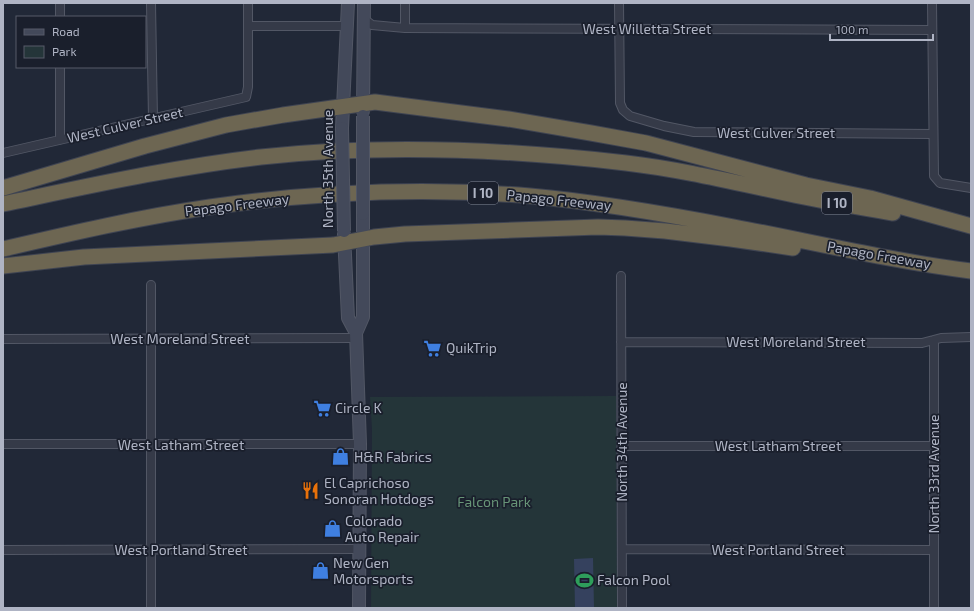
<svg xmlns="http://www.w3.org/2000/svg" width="974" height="611" font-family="'Exo 2',sans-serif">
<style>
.green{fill:#243539}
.water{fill:#35415e}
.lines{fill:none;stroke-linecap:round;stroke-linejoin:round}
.street-casing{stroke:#525765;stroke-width:10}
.secondary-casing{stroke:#525765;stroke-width:14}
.highway-casing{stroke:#3f4452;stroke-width:17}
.street{stroke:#353a48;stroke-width:8}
.secondary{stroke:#43495a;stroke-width:12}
.highway{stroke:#6d6652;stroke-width:15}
.secondary-bridge-casing{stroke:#525765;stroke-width:14;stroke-linecap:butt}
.secondary-bridge{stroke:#43495a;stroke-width:12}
.labels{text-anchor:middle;stroke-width:3.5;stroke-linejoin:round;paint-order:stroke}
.shield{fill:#1a1f2c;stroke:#828796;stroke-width:1}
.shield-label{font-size:13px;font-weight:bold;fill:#afb4c4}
.street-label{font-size:14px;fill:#afb4c4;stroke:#1a1f2c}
.poi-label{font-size:14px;fill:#afb4c4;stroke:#1a1f2c;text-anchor:start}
.park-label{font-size:14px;fill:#679477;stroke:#1a1f2c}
</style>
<rect width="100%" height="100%" fill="#212837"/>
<path class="green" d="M616 396 617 608H371L372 429 370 397Z"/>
<path class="water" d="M593 558 594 608H575L574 559Z"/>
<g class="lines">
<defs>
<path id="street" d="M60 3V17
M151 3 153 119
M619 3 620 103 623 110 630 116 664 126 694 132 932 134
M932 3 934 176 940 183 971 188
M364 19 372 25 405 28 932 30
M248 26H347
M405 28V3
M60 67V140
M3 153 246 97 248 87V3
M621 276 622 608
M151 285V608
M3 339 356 338
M934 340V608
M621 342 922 343 941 338 971 337
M3 444H360
M622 446H934
M622 549 934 550
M3 550 359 549"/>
<path id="secondary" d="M363 111 364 3
M342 128 348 3
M344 234 348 318 356 333
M359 608 360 444 356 333 363 317V214"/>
<path id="highway" d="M3 188 145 146 226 125 283 115 375 102 508 119 591 133 646 143 806 185 870 198 971 226
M3 204C89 186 174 167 261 157 382 144 505 149 626 163 686 170 745 185 804 197 833 203 863 208 893 213
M3 249C72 233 141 217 210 207 316 192 424 187 530 196 598 202 666 214 734 227 813 242 891 261 971 271
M3 266 84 257 333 245 374 237 405 234 598 227 625 228 665 231 731 239 793 248"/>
</defs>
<use href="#street" class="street-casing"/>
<use href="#secondary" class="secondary-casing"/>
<use href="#highway" class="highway-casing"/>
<use href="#street" class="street"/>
<use href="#secondary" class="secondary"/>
<use href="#highway" class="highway"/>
<defs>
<path id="secondary-bridge" d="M342 128 344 231
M363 214V116"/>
</defs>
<use href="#secondary-bridge" class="secondary-bridge-casing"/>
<use href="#secondary-bridge" class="secondary-bridge"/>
</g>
<defs>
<symbol id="supermarket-bare" viewBox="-9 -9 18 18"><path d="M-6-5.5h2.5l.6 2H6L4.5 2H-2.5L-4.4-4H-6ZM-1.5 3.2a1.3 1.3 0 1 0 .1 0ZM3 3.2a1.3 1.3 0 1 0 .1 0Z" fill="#3f7fe0" stroke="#1a1f2c" stroke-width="2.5" paint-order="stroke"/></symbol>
<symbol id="shop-bare" viewBox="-9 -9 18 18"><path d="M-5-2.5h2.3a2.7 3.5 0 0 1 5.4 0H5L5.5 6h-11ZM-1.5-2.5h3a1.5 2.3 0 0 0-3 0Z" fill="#3f7fe0" stroke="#1a1f2c" stroke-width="2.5" paint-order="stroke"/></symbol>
<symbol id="restaurant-bare" viewBox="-9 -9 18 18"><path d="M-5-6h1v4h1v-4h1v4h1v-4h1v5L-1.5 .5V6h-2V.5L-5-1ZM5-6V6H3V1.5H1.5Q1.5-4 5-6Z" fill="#e8710a" stroke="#1a1f2c" stroke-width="2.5" paint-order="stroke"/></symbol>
<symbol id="stadium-bare" viewBox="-9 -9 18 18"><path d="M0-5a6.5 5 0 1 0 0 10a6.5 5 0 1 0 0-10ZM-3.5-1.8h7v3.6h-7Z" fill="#2e9e5b" stroke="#1a1f2c" stroke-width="2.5" paint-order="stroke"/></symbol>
</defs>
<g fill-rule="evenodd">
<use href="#supermarket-bare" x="420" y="336" width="25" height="25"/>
<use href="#supermarket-bare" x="310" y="396" width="25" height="25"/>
<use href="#shop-bare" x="328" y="444" width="25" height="25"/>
<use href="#restaurant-bare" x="298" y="478" width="25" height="25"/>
<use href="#shop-bare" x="320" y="516" width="25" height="25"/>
<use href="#shop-bare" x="308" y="558" width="25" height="25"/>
<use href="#stadium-bare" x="572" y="568" width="25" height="25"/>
</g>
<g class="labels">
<g class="shield">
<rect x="468" y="182" width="30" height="22" rx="3"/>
<rect x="822" y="192" width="30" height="22" rx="3"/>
</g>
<g class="shield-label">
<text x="483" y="198">I 10</text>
<text x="837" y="208">I 10</text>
</g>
<g class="street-label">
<text x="647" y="34">West Willetta Street</text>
<text transform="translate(125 125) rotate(-13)" y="5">West Culver Street</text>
<text x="776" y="138">West Culver Street</text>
<text transform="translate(328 169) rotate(-90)" y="5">North 35th Avenue</text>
<text transform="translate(559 200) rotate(6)" y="5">Papago Freeway</text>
<text transform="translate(237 205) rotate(-7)" y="5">Papago Freeway</text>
<text transform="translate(879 255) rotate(10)" y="5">Papago Freeway</text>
<text x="180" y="344">West Moreland Street</text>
<text x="796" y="347">West Moreland Street</text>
<text transform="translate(622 442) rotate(-90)" y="5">North 34th Avenue</text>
<text x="181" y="450">West Latham Street</text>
<text x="778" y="451">West Latham Street</text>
<text transform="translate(934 474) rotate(-90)" y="5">North 33rd Avenue</text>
<text x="181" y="555">West Portland Street</text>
<text x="778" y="555">West Portland Street</text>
</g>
<g class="poi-label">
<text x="446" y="353">QuikTrip</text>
<text x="335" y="413">Circle K</text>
<text x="354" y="462">H&amp;R Fabrics</text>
<text x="324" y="488">El Caprichoso<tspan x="324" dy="16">Sonoran Hotdogs</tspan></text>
<text x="345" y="526">Colorado<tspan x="345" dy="16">Auto Repair</tspan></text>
<text x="333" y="568">New Gen<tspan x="333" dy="16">Motorsports</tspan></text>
<text x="597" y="585">Falcon Pool</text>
</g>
<g class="park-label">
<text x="494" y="507">Falcon Park</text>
</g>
</g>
<rect width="974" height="611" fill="none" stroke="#afb4c4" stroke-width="8"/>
<rect x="16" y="16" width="130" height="52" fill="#1a1f2c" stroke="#565b69"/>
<rect x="24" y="29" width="20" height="6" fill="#43495a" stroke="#565b69"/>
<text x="52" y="36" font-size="12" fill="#afb4c4">Road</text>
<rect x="24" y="46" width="20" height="12" fill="#243539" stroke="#565b69"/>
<text x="52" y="56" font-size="12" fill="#afb4c4">Park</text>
<path d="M830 34v6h103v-6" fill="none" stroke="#afb4c4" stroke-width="2"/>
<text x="836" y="34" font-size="12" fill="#afb4c4" stroke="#1a1f2c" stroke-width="3" paint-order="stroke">100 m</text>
</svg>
